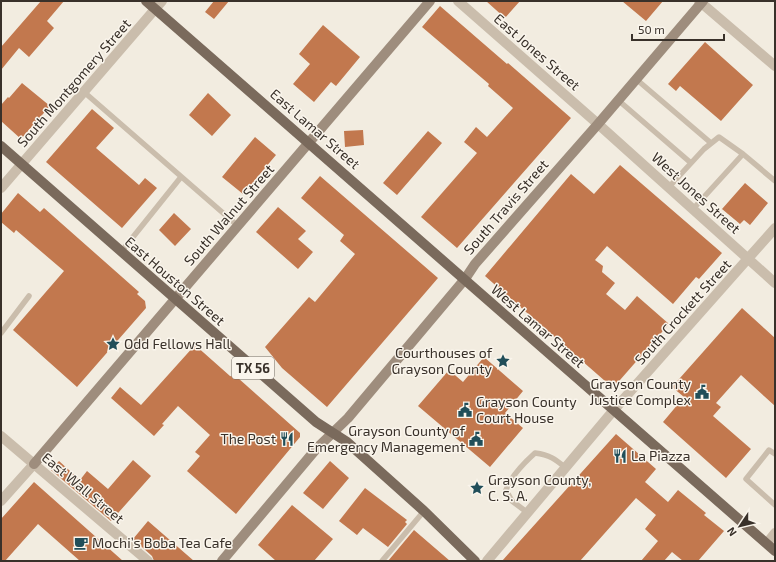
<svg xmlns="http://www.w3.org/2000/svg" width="776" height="562" font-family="'Exo 2',sans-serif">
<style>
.building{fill:#c2784e}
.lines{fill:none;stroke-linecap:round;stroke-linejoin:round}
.lane{stroke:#cabdac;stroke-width:5.5}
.street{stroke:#cabdac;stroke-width:10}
.secondary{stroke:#9e8d7d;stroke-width:10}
.primary{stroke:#7a6a5c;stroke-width:10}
.labels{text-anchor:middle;stroke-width:3;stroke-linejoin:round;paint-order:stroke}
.shield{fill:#faf5ec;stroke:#736c64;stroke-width:1}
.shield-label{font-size:13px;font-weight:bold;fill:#39312a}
.street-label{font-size:14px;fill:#39312a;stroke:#faf5ec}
.poi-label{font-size:14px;fill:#39312a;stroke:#faf5ec;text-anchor:start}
</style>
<rect width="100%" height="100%" fill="#f2ece0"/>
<path class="building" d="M41 1H64L47 21 54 28 29 57 19 48 1 70V47Z
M214 1H229L214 19 205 12Z
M486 1H520L505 18Z
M622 1H663L646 21Z
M440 6 507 64 508 63 571 118 457 248 421 217 477 153 464 142 476 127 487 137 513 108 488 86 489 84 422 27Z
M323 25 360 57 336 86 331 82 314 102 293 84 310 64 299 54Z
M705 42 753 85 721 121 680 86 676 91 668 84Z
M22 83 50 106 21 139 1 121V105L8 97 9 98Z
M208 93 231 115 212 136 189 115Z
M92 109 114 128 96 148 139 185 145 178 157 188 122 228 46 162Z
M363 130 364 145 345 147 344 131Z
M428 131 442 143 397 195 383 183Z
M255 137 276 155 243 194 222 177Z
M620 165 722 253 699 279 696 277 673 304 607 246 595 260 603 266 602 272 615 283 606 294 625 310 637 296 669 324 613 388 485 276 571 174 594 194Z
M320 176 438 278 327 407 282 368 265 347 309 297 315 302 355 254 340 241 344 235 301 198Z
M745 183 768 203 750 225 744 220 740 224 722 209Z
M18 193 40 212 44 208 139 292 137 294 145 301 146 308 77 387 13 330 64 271 16 230 14 233 1 222V214Z
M278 207 306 231 298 239 313 252 298 269 256 232Z
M174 213 191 229 175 246 159 230Z
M742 308 775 338V406L741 375 716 403 721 407 713 416 751 449 726 478 663 422 684 397 672 387Z
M195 345 230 376 238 378 300 433V437L236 514 187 471 200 456 195 452 210 435 178 406 162 424 164 425 154 436 111 398 120 387 141 405Z
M484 357 523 391 505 413 523 428 490 467 418 406 449 370 463 382Z
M616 434 656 469 645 482 668 502 678 490 706 513 704 515 724 531 698 561H683L672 552 664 561H641L658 541 645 529 656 515 636 498 580 561H502Z
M133 460 151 476 111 521 51 470 59 461 80 480 87 471 108 489Z
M330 461 349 478 323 509 303 493Z
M34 482 123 561H80L38 524 5 561H1V519Z
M365 488 407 520 405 522 407 524 388 547 363 528 357 535 339 521Z
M292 505 333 539 314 561H276L258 545Z
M148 521 194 561H154L152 556 133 539Z
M414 530 450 561H388Z"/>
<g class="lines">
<path class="lane" d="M636 79 711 143
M84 92 238 226
M618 100 691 163
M669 187 704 149 719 137 743 154
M693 209 743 154 775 181
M121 252 181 177
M1 333 29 296
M775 454 769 450 746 479 775 505
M528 513 512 501 506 490C511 476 525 462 535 453 550 455 555 459 566 468
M382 561 424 511"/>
<path class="street" d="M458 1 598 124 775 283
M699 1 775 66
M1 188 162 1
M1 436 148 561
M1 501 34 464
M767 543 775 533
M487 561 613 411 775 228"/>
<path class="secondary" d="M34 464 430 1
M222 561 317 448 348 418 465 279 475 264 598 124 703 1"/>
<path class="primary" d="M146 1 775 551
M1 146 316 422 347 442 424 511 475 561"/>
</g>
<defs>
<symbol id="sight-bare" viewBox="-9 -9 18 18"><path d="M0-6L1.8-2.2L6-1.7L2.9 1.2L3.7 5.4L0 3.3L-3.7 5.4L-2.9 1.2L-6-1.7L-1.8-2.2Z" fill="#214e59" stroke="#faf5ec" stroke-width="2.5" paint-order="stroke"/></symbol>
<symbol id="civic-bare" viewBox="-9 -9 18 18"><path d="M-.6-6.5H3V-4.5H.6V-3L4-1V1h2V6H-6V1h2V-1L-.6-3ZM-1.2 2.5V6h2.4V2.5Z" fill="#214e59" stroke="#faf5ec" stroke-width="2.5" paint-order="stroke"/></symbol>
<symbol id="restaurant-bare" viewBox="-9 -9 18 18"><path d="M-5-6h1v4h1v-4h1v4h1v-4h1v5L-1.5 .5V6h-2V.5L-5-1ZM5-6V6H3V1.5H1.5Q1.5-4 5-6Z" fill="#214e59" stroke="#faf5ec" stroke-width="2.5" paint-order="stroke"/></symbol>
<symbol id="cafe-bare" viewBox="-9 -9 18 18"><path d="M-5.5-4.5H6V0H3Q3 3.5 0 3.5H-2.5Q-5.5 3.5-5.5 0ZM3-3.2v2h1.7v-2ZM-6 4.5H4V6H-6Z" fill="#214e59" stroke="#faf5ec" stroke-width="2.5" paint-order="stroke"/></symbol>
</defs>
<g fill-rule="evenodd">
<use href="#sight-bare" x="103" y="334" width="20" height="20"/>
<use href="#sight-bare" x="493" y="351" width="20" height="20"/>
<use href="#civic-bare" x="692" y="382" width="20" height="20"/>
<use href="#civic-bare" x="455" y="400" width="20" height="20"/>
<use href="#restaurant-bare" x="277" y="429" width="20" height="20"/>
<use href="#civic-bare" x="466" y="429" width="20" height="20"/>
<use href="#restaurant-bare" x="610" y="446" width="20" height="20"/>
<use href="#sight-bare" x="467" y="478" width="20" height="20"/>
<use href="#cafe-bare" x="71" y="533" width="20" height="20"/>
</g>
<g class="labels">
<rect class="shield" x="232" y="357" width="42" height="22" rx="3"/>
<g class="shield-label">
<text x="253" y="373">TX 56</text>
</g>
<g class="street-label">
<text transform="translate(537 52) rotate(41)" y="5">East Jones Street</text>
<text transform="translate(74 83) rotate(-49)" y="5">South Montgomery Street</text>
<text transform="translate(315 129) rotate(41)" y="5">East Lamar Street</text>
<text transform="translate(696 193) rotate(42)" y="5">West Jones Street</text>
<text transform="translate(506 207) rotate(-49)" y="5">South Travis Street</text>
<text transform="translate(229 215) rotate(-49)" y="5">South Walnut Street</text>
<text transform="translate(175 281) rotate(41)" y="5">East Houston Street</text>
<text transform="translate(683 312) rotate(-48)" y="5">South Crockett Street</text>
<text transform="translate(538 326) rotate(41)" y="5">West Lamar Street</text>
<text transform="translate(83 488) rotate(40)" y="5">East Wall Street</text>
</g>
<g class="poi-label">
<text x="124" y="349">Odd Fellows Hall</text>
<text x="492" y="358" text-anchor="end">Courthouses of<tspan x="492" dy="16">Grayson County</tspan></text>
<text x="691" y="389" text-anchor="end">Grayson County<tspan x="691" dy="16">Justice Complex</tspan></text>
<text x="476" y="407">Grayson County<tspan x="476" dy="16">Court House</tspan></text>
<text x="465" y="436" text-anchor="end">Grayson County of<tspan x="465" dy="16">Emergency Management</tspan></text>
<text x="276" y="444" text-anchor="end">The Post</text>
<text x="631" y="461">La Piazza</text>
<text x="488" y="485">Grayson County,<tspan x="488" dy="16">C. S. A.</tspan></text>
<text x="92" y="548">Mochi’s Boba Tea Cafe</text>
</g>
</g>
<rect width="776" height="562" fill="none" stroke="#39312a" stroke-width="4"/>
<g transform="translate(740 526) rotate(235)" stroke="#faf5ec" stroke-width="3" paint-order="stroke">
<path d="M0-3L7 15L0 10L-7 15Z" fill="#39312a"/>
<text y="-6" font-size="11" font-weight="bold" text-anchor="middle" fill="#39312a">N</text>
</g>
<path d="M632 34v6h92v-6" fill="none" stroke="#39312a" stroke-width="2"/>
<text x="638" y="34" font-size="12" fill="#39312a" stroke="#faf5ec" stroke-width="3" paint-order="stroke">50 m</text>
</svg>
